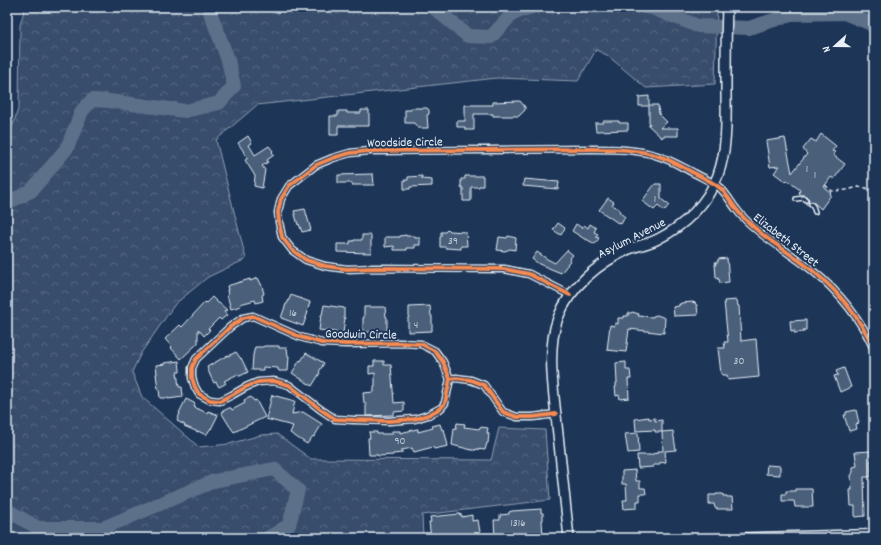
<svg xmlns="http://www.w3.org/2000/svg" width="881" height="545" font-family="Dekko,sans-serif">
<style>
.forest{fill:url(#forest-crowns);stroke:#909fb2}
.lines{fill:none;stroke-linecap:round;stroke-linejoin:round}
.river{stroke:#5d7089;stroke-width:14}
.building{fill:#495e7a;stroke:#e8f1f8}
.service-casing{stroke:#e8f1f8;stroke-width:6}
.minor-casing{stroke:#e8f1f8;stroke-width:9}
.secondary-casing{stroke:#e8f1f8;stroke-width:12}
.path{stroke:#e8f1f8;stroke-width:1.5;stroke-dasharray:4 3;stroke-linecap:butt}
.service{stroke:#1d3557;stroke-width:3}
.minor{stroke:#1d3557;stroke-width:6}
.secondary{stroke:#1d3557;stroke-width:9}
.cycleway-casing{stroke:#1d3557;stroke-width:6}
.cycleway{stroke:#f68b52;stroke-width:4}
.labels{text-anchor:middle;stroke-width:4;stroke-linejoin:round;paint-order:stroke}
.number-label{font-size:11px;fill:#c0ccd8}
.street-label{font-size:13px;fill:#e8f1f8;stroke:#1d3557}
</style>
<defs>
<pattern id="forest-crowns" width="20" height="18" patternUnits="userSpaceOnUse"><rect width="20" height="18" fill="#374d6c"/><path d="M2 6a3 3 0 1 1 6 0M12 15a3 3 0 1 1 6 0" fill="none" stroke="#546782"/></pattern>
</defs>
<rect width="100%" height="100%" fill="#1d3557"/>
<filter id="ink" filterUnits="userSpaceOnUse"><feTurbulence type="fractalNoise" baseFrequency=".025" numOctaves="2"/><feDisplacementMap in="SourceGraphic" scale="8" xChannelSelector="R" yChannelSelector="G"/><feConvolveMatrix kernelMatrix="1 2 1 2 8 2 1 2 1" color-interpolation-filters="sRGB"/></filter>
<g filter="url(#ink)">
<path class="forest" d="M25 7H717L715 84 646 88 607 55 596 50 578 81 497 78 257 105 216 140 246 259 208 277 175 304 141 353 132 372 142 397 199 447 229 444 261 435 277 434 311 459 491 460 499 428 545 430 550 500 422 515 423 538H7V144L19 106 20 25Z
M858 7H864L874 10V44Z"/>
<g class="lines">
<path class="river" d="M433 7 468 36 491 37 513 13 531 7
M644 7 652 8 698 26 749 28 793 14 844 13 874 25
M7 203 31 191 67 148 82 111 92 100 109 101 185 111 219 103 234 86 228 60 210 12V7
M7 510 38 528H103L214 481 274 469 298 490 289 525 268 538"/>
</g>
<path class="building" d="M649 96V105H658L659 114 667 122 660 128H678V136H663L662 138 648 125 650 124 649 122V106H639V97Z
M520 101 525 107V110L519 116H493V114H474V130H465V127H457V121H465V105H493V102Z
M411 108H427L429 110V114L427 115 428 128H418L414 123H405V110H411Z
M361 110H369V126H338V135H330V116H338V111H347V113H361Z
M603 121H619V123H628V130L596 131 595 123H603Z
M821 134 836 146 832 151 835 152 833 155 845 164 834 179 831 177 824 187 831 193 830 194 831 195 821 209 812 201 809 202 808 205 805 203 808 202 809 199 805 195H802L799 193 800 190 787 180 786 182 774 173 779 166 770 167 766 141 785 138 792 173 807 154 803 149 811 139 816 142Z
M248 136 252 143 249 145 255 155 269 146 273 151 272 152 274 155 267 160 268 162 262 166 265 170 262 188 254 186 255 176 245 160 248 158 238 143Z
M373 174 374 185H352V183H338V175Z
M422 176V179L432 180V186L410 187V189H404V180H408V177Z
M465 176H483V186H479V187H471V201H463V188L461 187V179H465Z
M524 179 559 182 558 189 523 186Z
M655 184H661V199L669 205 664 211 658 206 654 210 642 201Z
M608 198 614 202 612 205 619 209 620 213 625 217 621 224 618 222V223L599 210Z
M305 209 311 230 302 232 299 224 298 225 294 211Z
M558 223 565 228 561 235 553 230Z
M576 224 582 228 584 225 588 228 590 224 596 228 594 232 598 234 596 237 599 238 595 244 586 239V240L572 231Z
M448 229 450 231 466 232 467 246H461V249L446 248V247H440V237H441V232H445Z
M362 235H371V253L337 252V244H350V241H354V240H362Z
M406 235V236H415V238H420V245H415V248H407V250H394V246L385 247V237H400V236Z
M508 236 516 238 515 250 510 249 505 251 497 250 499 237 507 238Z
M567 250 573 255 569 259 570 261 567 264H568L561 273 539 264 532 259 537 252 547 259 555 263Z
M727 258 729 282 720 283 719 279H717V277H716L715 264H716L715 262H718V259Z
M258 278 262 286 264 294 262 295 263 301 256 303 255 300 240 304 241 306 231 309 227 295H228L227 290H228L227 286 250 279V281Z
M291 295 310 302 307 312H308L303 326 281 318 286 304H287Z
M212 297 218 303H219L227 310 224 311 227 315 221 320 219 318 208 329 210 330 204 336 198 329V343L181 359 171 348 172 347 165 339 180 325 182 327 205 302 206 303Z
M737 300 738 306H739L741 341 756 339 759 377 728 380 727 375H722V374H721L718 348H725L724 342H728L724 301Z
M693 302 694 303 695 302 696 305H697L698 315 674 316 673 307 679 306V304H681V303Z
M324 305 344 308V318H345L343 333 319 330 321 315H322Z
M430 306 431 316H432V331L408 332V317H409V307Z
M364 307H385L386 317H387V332H363V318H364Z
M632 312 639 314 638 316 653 317V316L657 315 665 318 664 333 629 329 626 352 607 350 610 325 615 326V323L618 324V318H624V316H628V313H631Z
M806 320V330H803L804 332 794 333V330L791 331 790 321Z
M264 346H279V348H287L288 356H289L288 371H279L278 370V368L263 367V370H252L253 355 255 347H263Z
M236 352 241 359V358L248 372 240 376H239L238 374 224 381 226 383 225 384 219 387 216 382 214 383 210 375 207 367 228 355V356Z
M306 353 324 363 319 372 320 373 312 386 292 373 300 360 301 361Z
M179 361 180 370V372H177L179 387H182L183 397 168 399V398H160L159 389H158L156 374H157L156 365 165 364 164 363Z
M374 361H384V365H391L394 403 404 402V411L394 412V415L366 416V403H364L363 393 374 392V386H375V373L369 374V366H374Z
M626 362V370H630L631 379H628L629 398 620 399 619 395 616 396 615 387H616V383H617L616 363Z
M844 368 851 387 840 392 834 376 838 375 836 371Z
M272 395 295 401 292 414 303 412 322 424 314 437 313 436 307 444 290 433 293 426 266 419Z
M251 397 254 401 256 400 265 417 234 432 229 425 221 412 229 408H231L232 410 245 403 244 400Z
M186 399 194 403 195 404 194 407 207 413 208 411 218 415 211 429V428L206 435 198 431V432L184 426 185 425 177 421 180 413H179Z
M856 410 859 423 856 424 857 429 849 431 844 415H846V412Z
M649 417V419L655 418V421L662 420V432L673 431 676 450 665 451 666 462 659 463V465H653V467L638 468 637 455H652V454L658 453V451H663L662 432H655V430L636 431 635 419Z
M457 423 465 424 464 427 479 429 480 427 488 428 487 433 489 434 488 443H487L485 450 476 449V450H472L452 445 454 428 456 429Z
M440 424 442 430 444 429 448 446 434 449 433 447 414 452 412 448 402 450V453L393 454V455L378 456V455H369L368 438H370L369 432H377V434H392V431H400V433L417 429H418V432L433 428 432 426Z
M638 433 639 452 628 453 625 434Z
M871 451 872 461H870L871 477H864L865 516 855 517V506H851L850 490H852L851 476 853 472V467L857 466 855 452Z
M767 465 780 466V475L766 474Z
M635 470 636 481H640V488H645L646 494H640V501H637V508L624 509 623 500H627L626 484H622V471Z
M795 489H812L813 507H795L794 501H782V494H786V491H795Z
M716 494H723V496H727V497H732L733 509H717L715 508 714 504H709V495H716Z
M541 509V513H543V520H542L543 538H495L494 520H500V515L509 514V512L512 511Z
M460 514V515H462V517L472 515V521L478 520 481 538H452V535L437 536V538H431L429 522H431L430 517Z"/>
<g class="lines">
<defs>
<path id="service" d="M796 199 804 198 806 200
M811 204 813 206 815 212"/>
<path id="minor" d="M570 295 529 274 504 269 374 268 347 269 325 266 306 260 292 250 282 237 279 222 278 212 281 199 289 186 316 165 333 158 350 153 369 151 592 149C614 149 637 149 658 156 671 160 682 167 694 173 703 178 713 182 720 188 727 194 731 203 737 210 744 220 754 227 763 235 779 247 797 258 813 271 839 292 860 318 874 349
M450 379 445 403 441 408 428 415 415 419 389 421 354 420 335 419 320 409 289 385 274 381 258 382 246 387 232 395 220 401 210 400 199 394 195 387 192 378V368L196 359 230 327 243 318 253 316 300 337 322 343 347 344 400 343 421 344 435 351 443 362 450 379 456 378 471 380 484 385 503 412 517 417H533L556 414
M684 538 874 533"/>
<path id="secondary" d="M569 538C565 500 561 463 557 425 554 392 546 350 558 318 570 286 599 263 629 249 639 245 649 244 658 239 684 226 708 203 718 175 728 147 726 117 726 87 726 60 726 34 727 7"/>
</defs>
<use href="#service" class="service-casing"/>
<use href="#minor" class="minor-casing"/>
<use href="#secondary" class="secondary-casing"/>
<path class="path" d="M825 185 832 191 846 190 859 187 867 188 868 192"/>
<use href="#service" class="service"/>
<use href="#minor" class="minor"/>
<use href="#secondary" class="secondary"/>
<defs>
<path id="cycleway" d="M570 295 529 274 504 269 374 268 347 269 325 266 306 260 292 250 282 237 279 222 278 212 281 199 289 186 316 165 333 158 350 153 369 151 592 149C614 149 637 149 658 156 671 160 682 167 694 173 703 178 713 182 720 188 727 194 731 203 737 210 744 220 754 227 763 235 779 247 797 258 813 271 839 292 860 318 874 349
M450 379 445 403 441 408 428 415 415 419 389 421 354 420 335 419 320 409 289 385 274 381 258 382 246 387 232 395 220 401 210 400 199 394 195 387 192 378V368L196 359 230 327 243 318 253 316 300 337 322 343 347 344 400 343 421 344 435 351 443 362 450 379 456 378 471 380 484 385 503 412 517 417H533L556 414"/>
</defs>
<use href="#cycleway" class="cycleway-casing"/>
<use href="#cycleway" class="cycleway"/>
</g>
</g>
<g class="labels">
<g class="number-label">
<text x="807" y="172">1</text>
<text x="815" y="178">1</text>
<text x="655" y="202">1</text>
<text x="453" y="244">39</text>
<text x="293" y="316">16</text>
<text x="416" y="328">4</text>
<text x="739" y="364">30</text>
<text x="400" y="444">90</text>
<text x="518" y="526">1316</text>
</g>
<g class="street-label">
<text transform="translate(405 141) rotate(-1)" y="5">Woodside Circle</text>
<text transform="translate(631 237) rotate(-27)" y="5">Asylum Avenue</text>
<text transform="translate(787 239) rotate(38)" y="5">Elizabeth Street</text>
<text transform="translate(361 333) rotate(1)" y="5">Goodwin Circle</text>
</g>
</g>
<rect width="881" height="545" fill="none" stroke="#1d3557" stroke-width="24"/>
<rect x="12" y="12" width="857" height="521" fill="none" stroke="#e8f1f8" stroke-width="1.5" filter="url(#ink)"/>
<g transform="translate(835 46) rotate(249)" stroke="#1d3557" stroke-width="3" paint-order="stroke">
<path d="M0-3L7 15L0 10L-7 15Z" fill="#e8f1f8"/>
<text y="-6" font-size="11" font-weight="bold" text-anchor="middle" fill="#e8f1f8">N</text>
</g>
</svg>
